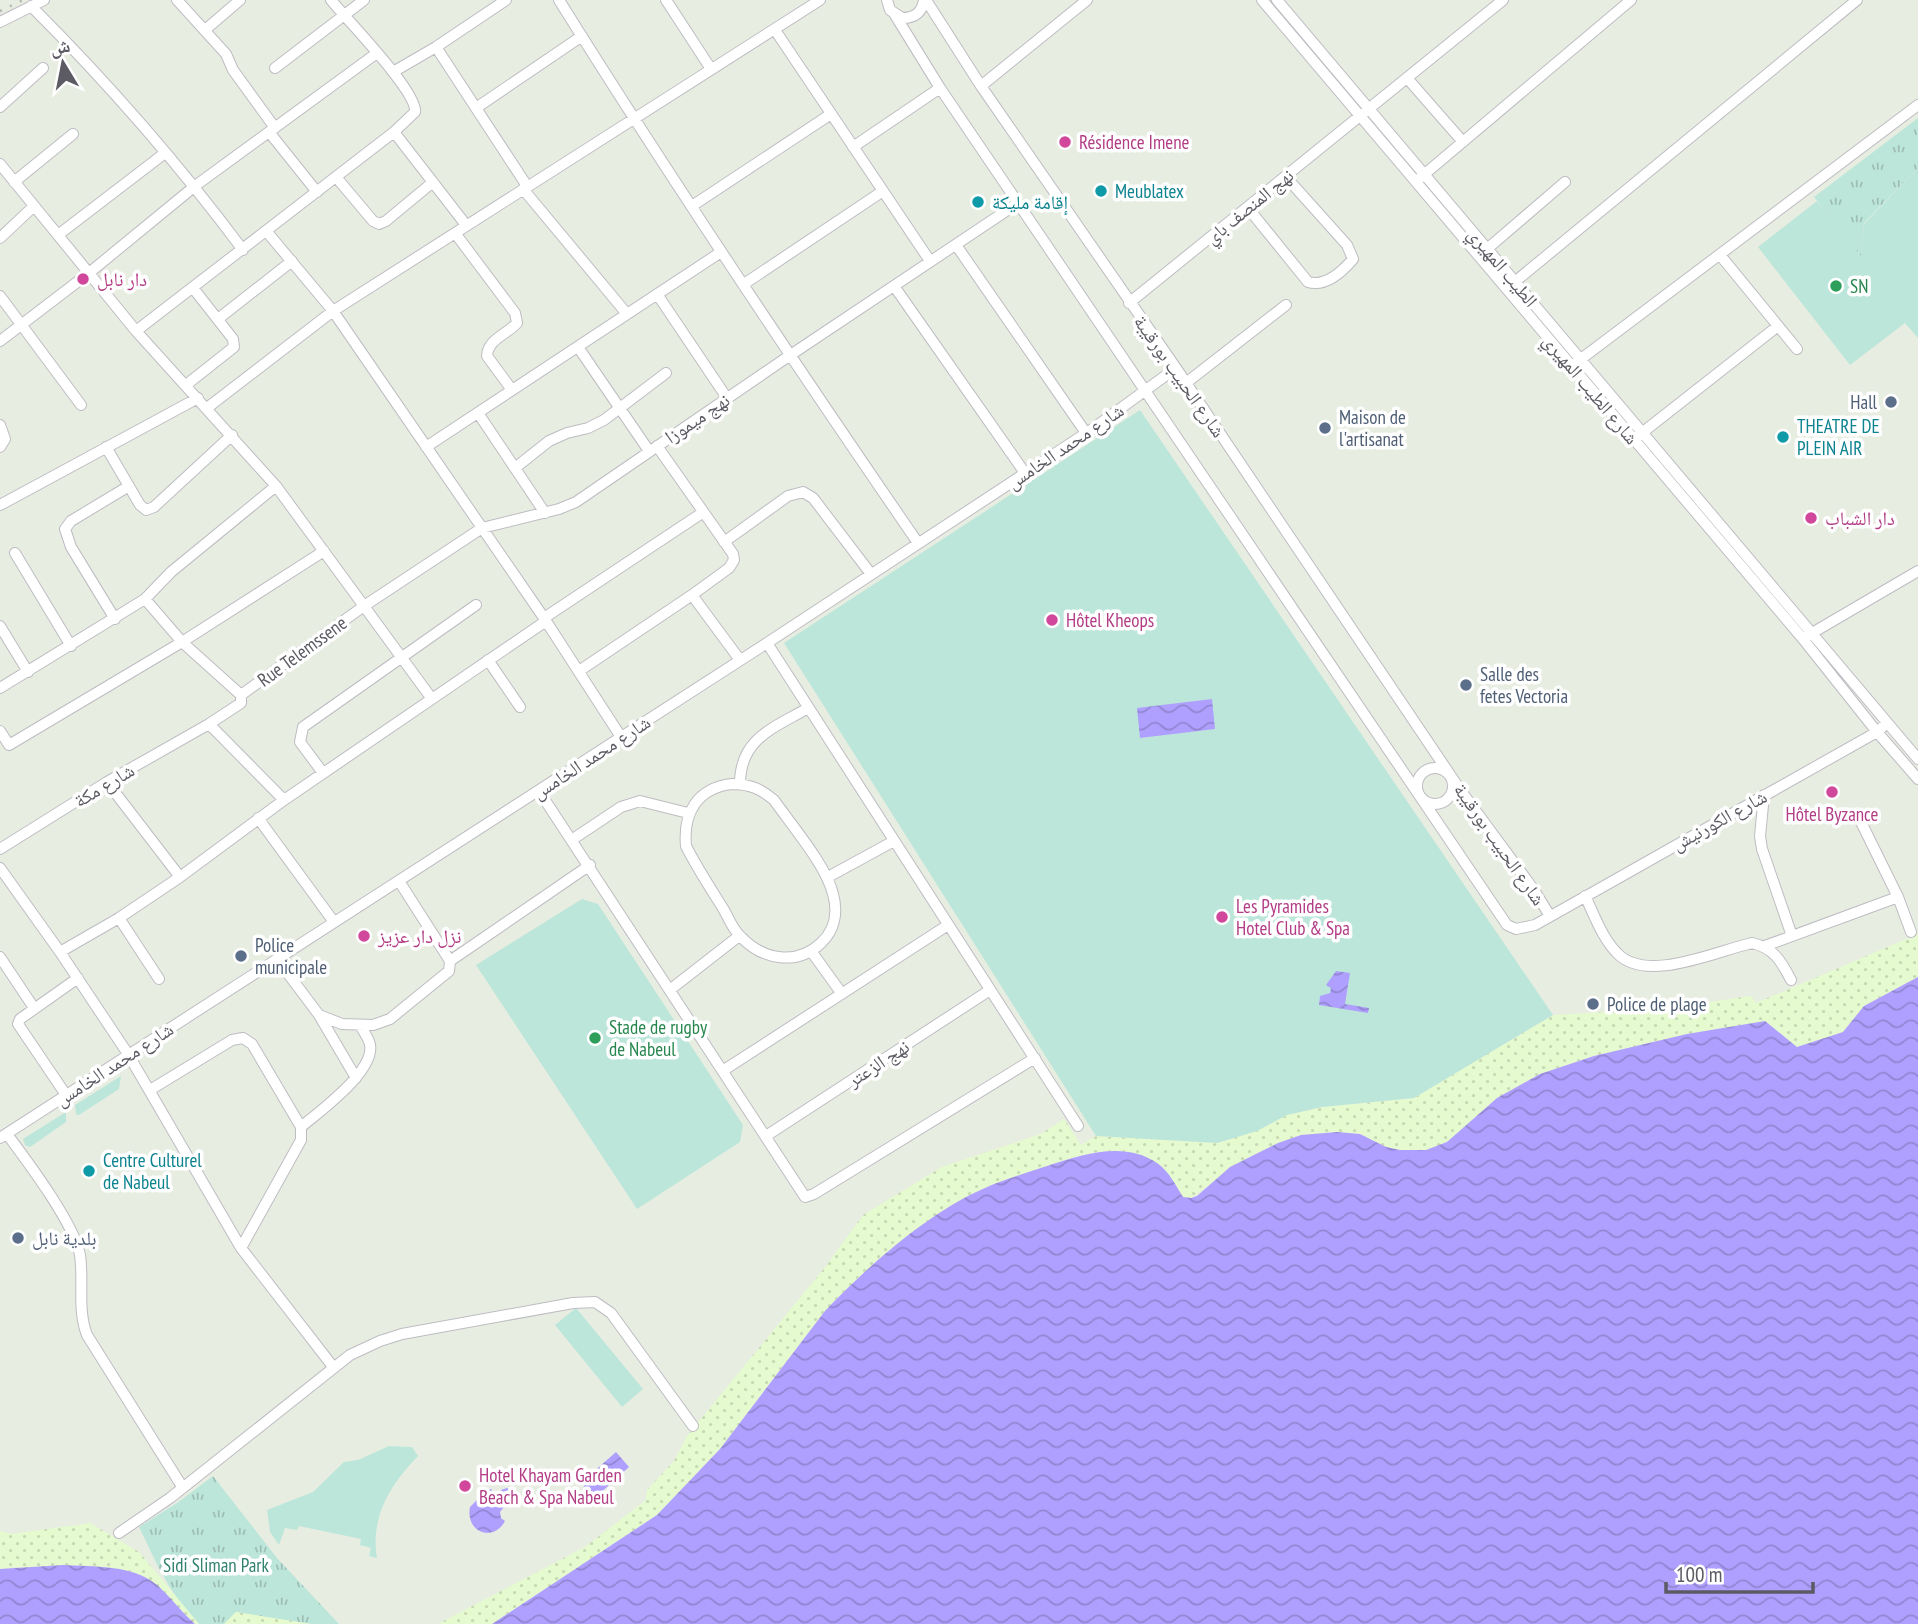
<svg xmlns="http://www.w3.org/2000/svg" width="1918" height="1624" font-family="'PT Sans Narrow','Noto Naskh Arabic',sans-serif">
<style>
.grass{fill:url(#grass-tufts)}
.sand{fill:url(#sand-dots)}
.garden{fill:#bde6db}
.water{fill:url(#water-waves)}
.lines{fill:none;stroke-linecap:round;stroke-linejoin:round}
.minor-casing{stroke:#bebcc3;stroke-width:12}
.minor{stroke:#fff;stroke-width:10}
.rail{stroke:#b5b5b6;stroke-width:2.5;stroke-dasharray:2 9;stroke-linecap:butt}
.hotel-dot{fill:#d1479c;stroke:#fff;stroke-width:2.5}
.culture-dot{fill:#0f9aa8;stroke:#fff;stroke-width:2.5}
.leisure-dot{fill:#2e9e5b;stroke:#fff;stroke-width:2.5}
.service-dot{fill:#5c6f8a;stroke:#fff;stroke-width:2.5}
.labels{text-anchor:middle;stroke-width:7;stroke-linejoin:round;paint-order:stroke}
.hotel-label{font-size:19px;fill:#b23c85;stroke:#fff;text-anchor:start}
.culture-label{font-size:19px;fill:#0d838f;stroke:#fff;text-anchor:start}
.street-label{font-size:19px;fill:#5c5a63;stroke:#fff}
.leisure-label{font-size:19px;fill:#27864d;stroke:#fff;text-anchor:start}
.service-label{font-size:19px;fill:#4e5e75;stroke:#fff;text-anchor:start}
.park-label{font-size:19px;fill:#328270;stroke:#fff}
</style>
<defs>
<pattern id="grass-tufts" width="24" height="20" patternUnits="userSpaceOnUse" patternTransform="scale(1.75)"><rect width="24" height="20" fill="#bde6db"/><path d="M3 7l-1-3M5 7V3M7 7l1-3M15 17l-1-3M17 17v-4M19 17l1-3" fill="none" stroke="#9dbdb5"/></pattern>
<pattern id="sand-dots" width="8" height="8" patternUnits="userSpaceOnUse" patternTransform="scale(1.75)"><rect width="8" height="8" fill="#e5fbcf"/><path d="M2 2h.1M6 6h.1" fill="none" stroke="#c7d9b4" stroke-width="1.8" stroke-linecap="round"/></pattern>
<pattern id="water-waves" width="16" height="10" patternUnits="userSpaceOnUse" patternTransform="scale(1.75)"><rect width="16" height="10" fill="#afa0ff"/><path d="M0 5q4-4 8 0t8 0" fill="none" stroke="#9285d2"/></pattern>
</defs>
<rect width="100%" height="100%" fill="#e7ede1"/>
<path class="grass" d="M1918 118V168L1864 223 1861 257 1814 197Z
M213 1476 277 1558 339 1624H311L236 1612 224 1624H199C171 1597 156 1562 139 1527L177 1503Z"/>
<path class="sand" d="M1918 934V977L1864 1006 1843 1032 1797 1047 1724 1029 1687 1034 1594 1056 1540 1074 1497 1098 1462 1131 1439 1146 1426 1150H1400L1386 1147 1360 1134 1337 1132 1301 1135 1252 1155 1191 1198 1184 1197C1171 1179 1159 1162 1138 1155 1108 1145 1077 1156 1050 1165 1023 1174 995 1182 970 1195 919 1222 864 1269 825 1311L720 1449 657 1515 492 1624H438L585 1547 646 1500 647 1490 674 1461 687 1436 826 1266 863 1215 942 1167 1041 1134 1064 1119 1081 1145 1096 1136 1217 1143 1257 1131 1287 1115 1322 1107 1414 1098 1553 1015 1660 1009 1751 996 1756 1003Z
M90 1523 139 1552 199 1624H195C177 1608 164 1590 144 1576L15 1567 0 1569V1531L12 1534Z
M236 1612 311 1624H224Z"/>
<path class="garden" d="M1918 168V338L1905 323 1850 365 1758 247 1817 201 1861 256 1864 224Z
M1140 410 1553 1015 1414 1098 1322 1107 1287 1115 1257 1131 1217 1143 1096 1136 784 643Z
M582 899 598 904 743 1125 740 1142 637 1209 476 965Z
M121 1076 119 1089 79 1115 76 1114 75 1105Z
M66 1112V1122L30 1147 25 1145 23 1139 26 1137Z
M576 1308 643 1389 622 1407 555 1325Z
M389 1446 412 1447 418 1456C391 1484 370 1516 377 1558L369 1556 371 1548 360 1545 361 1539 299 1526 297 1530 285 1528 279 1545 270 1532 267 1510 313 1492 344 1462 358 1460Z"/>
<path class="water" d="M1212 699 1215 729 1140 738 1137 708Z
M1336 971 1350 973 1345 1004 1369 1008 1368 1013 1319 1005 1320 996 1330 993 1331 988 1326 985Z
M1918 977V1624H492L657 1515 720 1449 825 1311C864 1270 919 1221 970 1195 995 1182 1023 1174 1050 1165 1084 1154 1125 1141 1157 1163 1169 1171 1176 1186 1183 1197L1191 1198 1197 1196 1230 1167 1278 1143 1301 1135 1337 1132 1360 1134 1386 1147 1400 1150H1426L1447 1142 1497 1098 1540 1074 1594 1056 1687 1034 1765 1021 1797 1047 1843 1032 1864 1006Z
M616 1452 629 1467 597 1496 587 1495 583 1490 585 1484 583 1481Z
M507 1488 513 1490 516 1496 513 1502 504 1507 500 1512 501 1518 505 1521C493 1543 465 1532 470 1507L480 1497 482 1491 491 1489 498 1496 501 1490Z
M63 1565C93 1567 132 1564 157 1585 171 1597 181 1612 195 1624H0V1569Z"/>
<g class="lines">
<defs>
<path id="minor" d="M177 0 226 54 233 70 275 128
M559 0C674 184 795 364 918 543
M666 0 711 69
M887 0 890 10 902 18C914 18 922 13 924 0
M926 0 981 86 1176 368 1461 791 1534 890 1550 916
M1262 0 1803 639 1877 732 1918 779
M1277 0 1918 759
M31 6C108 83 178 163 243 250
M895 15 940 88 1018 203 1507 925 1516 929 1535 925 1877 732 1887 723
M0 22 44 0
M205 30 240 0
M775 30 930 261
M436 47 527 186
M275 68 364 0
M393 72 436 47 506 0
M1407 78 1463 142
M981 86 1087 0
M0 107 43 68
M476 108 582 36
M269 132 317 192
M394 132 466 225
M853 147 940 88
M0 164 136 331 276 486 432 699
M336 177 373 221 379 224 386 221 433 182
M1420 178 1631 0
M14 182 73 134
M523 189 627 314
M692 206 831 114
M1248 208 1308 282C1325 287 1342 272 1353 259L1347 245 1286 177
M267 232 333 311 544 618 621 737
M455 233 515 313 517 323C506 335 488 339 487 356L512 390
M58 235 165 153
M0 238 34 206
M956 245 1086 433
M1487 249 1565 182
M1720 255 1797 349
M744 284 883 191
M1511 285 1857 0
M894 286 1025 473
M657 294 727 398
M0 296 81 405
M1129 303 1503 0
M218 319 292 261
M136 331 394 132 415 112C418 92 346 19 331 0
M0 341 89 273 195 186 377 53
M578 347 649 451
M1577 362 1918 105
M1186 383 1286 305
M186 385 234 347 233 339 193 288
M207 408 333 311 820 0
M478 413 545 513
M0 425 5 439 0 447
M1638 436 1778 326
M657 446 733 554 734 560 729 568 692 595 740 660
M106 447 140 505 146 510 154 507 232 435
M426 447 721 252
M515 468 549 441 567 433 588 428 604 420 666 373
M0 505 198 398
M724 542 788 496 803 492 813 498 871 574
M15 553 71 646
M145 599 182 642 241 695V703L209 724 284 800
M544 618 702 513
M115 619 71 547 65 529 71 521 129 486
M0 626 28 672
M1807 636 1918 571
M767 643 1078 1126
M488 660 520 707
M579 671 692 595
M0 688 145 599 171 572 276 486
M241 695 364 606 482 528 559 509 576 502 789 356 1018 203
M0 731 9 745 182 642 324 551
M1417 786a18 18 0 1 1 36 0a18 18 0 1 1-36 0Z
M323 773 300 742 303 727 476 605
M107 782 180 877
M732 784C750 784 761 789 774 800 792 826 826 865 833 894 838 912 835 930 821 943 797 966 763 960 741 937 733 930 729 919 724 910 711 889 697 868 686 846 683 813 697 788 732 784Z
M740 784C740 738 774 728 808 708
M539 791 805 1197 814 1194 1035 1058
M1764 795 1760 836 1762 849 1792 936
M258 818 334 922
M1860 820 1898 897 1911 932
M573 839 621 807 640 801 688 813
M0 849 107 782 209 724
M0 868 60 952 128 1054 241 1248 334 1368
M828 877 894 841
M1585 896C1594 914 1602 938 1617 953 1646 984 1716 951 1752 943 1774 948 1781 961 1791 980
M119 918 159 979
M1765 946 1898 897
M811 951 842 994
M60 952 119 918 180 877 284 800 546 621
M0 957 34 1008
M277 959 319 1015 342 1024 373 1025 390 1019 449 971 450 961 399 881
M450 961 590 865
M671 989 739 936
M319 1015 356 1078
M724 1070 948 925
M150 1090 232 1040 243 1038 252 1044 301 1127V1140L241 1248
M66 1095 18 1024 20 1019 78 978
M301 1127C320 1111 375 1071 370 1045 369 1038 363 1031 360 1025
M7 1134C27 1161 74 1223 80 1255 84 1282 77 1309 87 1335L183 1488
M766 1136 990 990
M0 1138 767 643 1091 430 1176 368
M119 1533 170 1498 350 1355 380 1341 402 1334 573 1303 595 1302 611 1313 693 1426"/>
</defs>
<use href="#minor" class="minor-casing"/>
<use href="#minor" class="minor"/>
<path class="rail" d="M0 11 23 0"/>
</g>
<g class="hotel-dot">
<circle cx="1065" cy="142" r="7"/>
<circle cx="83" cy="279" r="7"/>
<circle cx="1811" cy="518" r="7"/>
<circle cx="1052" cy="620" r="7"/>
<circle cx="1832" cy="792" r="7"/>
<circle cx="1222" cy="917" r="7"/>
<circle cx="364" cy="936" r="7"/>
<circle cx="465" cy="1486" r="7"/>
</g>
<g class="culture-dot">
<circle cx="1101" cy="191" r="7"/>
<circle cx="978" cy="202" r="7"/>
<circle cx="1783" cy="437" r="7"/>
<circle cx="89" cy="1171" r="7"/>
</g>
<g class="leisure-dot">
<circle cx="1836" cy="286" r="7"/>
<circle cx="595" cy="1038" r="7"/>
</g>
<g class="service-dot">
<circle cx="1891" cy="402" r="7"/>
<circle cx="1325" cy="428" r="7"/>
<circle cx="1466" cy="685" r="7"/>
<circle cx="241" cy="956" r="7"/>
<circle cx="1593" cy="1004" r="7"/>
<circle cx="18" cy="1238" r="7"/>
</g>
<g class="labels">
<g class="hotel-label">
<text x="1079" y="149">Résidence Imene</text>
<text x="97" y="286">دار نابل</text>
<text x="1825" y="525">دار الشباب</text>
<text x="1066" y="627">Hôtel Kheops</text>
<text x="1832" y="821" text-anchor="middle">Hôtel Byzance</text>
<text x="1236" y="913">Les Pyramides<tspan x="1236" dy="22">Hotel Club &amp; Spa</tspan></text>
<text x="378" y="943">نزل دار عزيز</text>
<text x="479" y="1482">Hotel Khayam Garden<tspan x="479" dy="22">Beach &amp; Spa Nabeul</tspan></text>
</g>
<g class="culture-label">
<text x="1115" y="198">Meublatex</text>
<text x="992" y="209">إقامة مليكة</text>
<text x="1797" y="433">THEATRE DE<tspan x="1797" dy="22">PLEIN AIR</tspan></text>
<text x="103" y="1167">Centre Culturel<tspan x="103" dy="22">de Nabeul</tspan></text>
</g>
<g class="street-label">
<text transform="translate(1249 206) rotate(-39)" y="7">نهج المنصف باي</text>
<text transform="translate(1503 267) rotate(50)" y="7">الطيب المهيري</text>
<text transform="translate(1180 376) rotate(55)" y="7">شارع الحبيب بورقيبة</text>
<text transform="translate(1591 389) rotate(50)" y="7">شارع الطيب المهيري</text>
<text transform="translate(697 418) rotate(-34)" y="7">نهج ميموزا</text>
<text transform="translate(1065 446) rotate(-34)" y="7">شارع محمد الخامس</text>
<text transform="translate(302 651) rotate(-36)" y="7">Rue Telemssene</text>
<text transform="translate(591 757) rotate(-33)" y="7">شارع محمد الخامس</text>
<text transform="translate(104 785) rotate(-31)" y="7">شارع مكة</text>
<text transform="translate(1719 820) rotate(-29)" y="7">شارع الكورنيش</text>
<text transform="translate(1500 844) rotate(55)" y="7">شارع الحبيب بورقيبة</text>
<text transform="translate(878 1063) rotate(-33)" y="7">نهج الزعتر</text>
<text transform="translate(114 1064) rotate(-33)" y="7">شارع محمد الخامس</text>
</g>
<g class="leisure-label">
<text x="1850" y="293">SN</text>
<text x="609" y="1034">Stade de rugby<tspan x="609" dy="22">de Nabeul</tspan></text>
</g>
<g class="service-label">
<text x="1877" y="409" text-anchor="end">Hall</text>
<text x="1339" y="424">Maison de<tspan x="1339" dy="22">l'artisanat</tspan></text>
<text x="1480" y="681">Salle des<tspan x="1480" dy="22">fetes Vectoria</tspan></text>
<text x="255" y="952">Police<tspan x="255" dy="22">municipale</tspan></text>
<text x="1607" y="1011">Police de plage</text>
<text x="32" y="1245">بلدية نابل</text>
</g>
<g class="park-label">
<text x="216" y="1572">Sidi Sliman Park</text>
</g>
</g>
<g transform="translate(63 63) rotate(350)" stroke="#ffffff" stroke-width="5" paint-order="stroke">
<path d="M0-5L12 26L0 18L-12 26Z" fill="#5c5a63"/>
<text y="-10" font-size="19" font-weight="bold" text-anchor="middle" fill="#5c5a63">ش</text>
</g>
<path d="M1666 1582v10h147v-10" fill="none" stroke="#5c5a63" stroke-width="3.5"/>
<text x="1676" y="1582" font-size="21" fill="#5c5a63" stroke="#ffffff" stroke-width="5" paint-order="stroke">100 m</text>
</svg>
